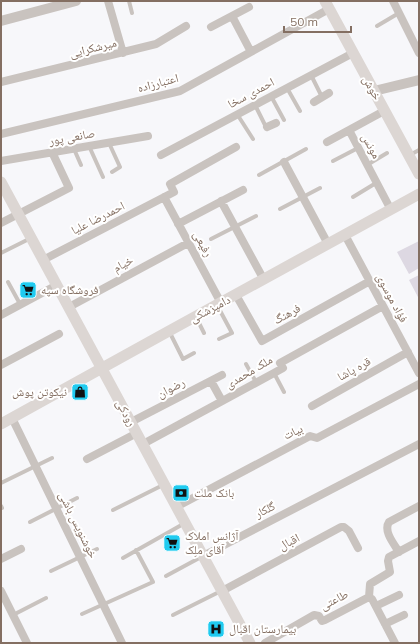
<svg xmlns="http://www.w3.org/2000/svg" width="420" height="644" font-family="Mulish,'Noto Naskh Arabic',sans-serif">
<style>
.green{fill:#ddd8e2}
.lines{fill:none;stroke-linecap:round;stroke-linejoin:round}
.service{stroke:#c9c3bf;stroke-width:4}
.minor{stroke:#c9c3bf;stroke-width:8}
.tertiary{stroke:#c9c3bf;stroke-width:10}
.secondary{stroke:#dcd6d3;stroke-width:11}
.labels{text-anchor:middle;stroke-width:4;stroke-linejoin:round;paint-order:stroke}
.street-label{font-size:12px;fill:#846f62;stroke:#fff}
.poi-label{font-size:12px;fill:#846f62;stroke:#fff;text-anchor:start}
</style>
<rect width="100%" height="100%" fill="#f7f7fa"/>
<path class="green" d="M419 241V268L409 274 397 252Z
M419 275V299L409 280Z"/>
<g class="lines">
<path class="service" d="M129 1 132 13
M377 26 399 13
M311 75 322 97
M287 88 300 111
M271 96 284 120
M255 105 266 127
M237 114 253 139
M109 143 120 167 112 172
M89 146 103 177
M74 149 81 165
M410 155 419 150
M333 161 358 148
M367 165 387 153
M259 175 306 149
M353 197 376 183
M280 209 320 188
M211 239 256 216
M1 253 31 238
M8 282 20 304
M217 305 232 333 219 339
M196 317 204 333
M169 331 183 359 194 353
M246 364 256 382
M274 373 284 392
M1 483 52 458
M1 506 2 508
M113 510 163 485
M30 522 77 498
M123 558 185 523
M51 571 97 549
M166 576 203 556
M82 614 153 582 136 550
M13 615 46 598
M173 615 221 591"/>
<path class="minor" d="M108 1 123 53
M393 1 419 53
M232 16 251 52
M211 27 249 7
M1 82 156 44 186 26
M314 102 329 93
M267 127 276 123
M349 130 391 210
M1 134 180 91 329 9
M327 142 384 111
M161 155 353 53
M1 161 148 136
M284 162 328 244
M164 197 221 303
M221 201 264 280
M1 223 69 188 52 152
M178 224 243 190
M345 235 419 373
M43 260 174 192 170 184 236 147
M236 295 262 341 370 281
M69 307 188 243
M1 315 57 285
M1 365 59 334
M211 381 222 401
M312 406 408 352
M12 418 122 643
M131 422 222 375
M143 444 274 373 283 368 280 363 383 306
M87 459 137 433
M176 507 310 436 317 438 419 384
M399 552C394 544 383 531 389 522L419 506
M203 556 419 444
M1 559 21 549
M1 591 27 643
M222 591 341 527H344L349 531 358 548
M369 597 370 584 390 572 388 561 389 557 419 541
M369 597 372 599 395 643
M376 606 399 595
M385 624 404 615
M265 643 314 615 319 616 322 621 325 620 369 597"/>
<path class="tertiary" d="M1 21 76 1
M374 91 419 80"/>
<path class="secondary" d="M325 1 419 174
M1 182 250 643
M1 424 169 331 419 194"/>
</g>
<defs>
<symbol id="supermarket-square" viewBox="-11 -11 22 22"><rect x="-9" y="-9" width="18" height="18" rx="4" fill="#20cbf0" stroke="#fff"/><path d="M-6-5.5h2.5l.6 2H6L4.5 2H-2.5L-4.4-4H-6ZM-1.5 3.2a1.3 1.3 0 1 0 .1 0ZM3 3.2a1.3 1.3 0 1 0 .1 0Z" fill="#111"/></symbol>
<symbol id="shop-square" viewBox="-11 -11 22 22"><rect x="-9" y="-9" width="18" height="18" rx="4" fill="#20cbf0" stroke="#fff"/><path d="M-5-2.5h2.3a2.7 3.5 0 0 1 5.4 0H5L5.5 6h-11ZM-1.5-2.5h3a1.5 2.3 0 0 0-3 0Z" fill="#111"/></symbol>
<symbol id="bank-square" viewBox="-11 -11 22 22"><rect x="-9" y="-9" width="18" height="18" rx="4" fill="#20cbf0" stroke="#fff"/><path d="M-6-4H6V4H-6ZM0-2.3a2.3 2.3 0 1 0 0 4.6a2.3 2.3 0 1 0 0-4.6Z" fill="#111"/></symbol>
<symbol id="hospital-square" viewBox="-11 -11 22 22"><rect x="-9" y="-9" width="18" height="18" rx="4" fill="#20cbf0" stroke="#fff"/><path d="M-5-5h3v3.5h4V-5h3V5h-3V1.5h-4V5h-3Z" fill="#111"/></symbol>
</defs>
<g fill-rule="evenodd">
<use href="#supermarket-square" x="18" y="280" width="20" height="20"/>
<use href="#shop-square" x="70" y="382" width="20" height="20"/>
<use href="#bank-square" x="171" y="483" width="20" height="20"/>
<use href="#supermarket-square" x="162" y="533" width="20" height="20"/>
<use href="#hospital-square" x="206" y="619" width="20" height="20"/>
</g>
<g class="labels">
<g class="street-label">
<text transform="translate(93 48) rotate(-14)" y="4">میرشکرایی</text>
<text transform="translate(158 83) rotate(-15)" y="4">اعتبارزاده</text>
<text transform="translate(372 88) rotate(61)" y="4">خوش</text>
<text transform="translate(251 93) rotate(-28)" y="4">احمدی سخا</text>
<text transform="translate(72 137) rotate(-10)" y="4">صانعی پور</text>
<text transform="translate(371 146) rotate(62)" y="4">مونس</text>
<text transform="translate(98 218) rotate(-27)" y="4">احمدرضا علیا</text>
<text transform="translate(203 244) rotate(62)" y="4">رفیعی</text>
<text transform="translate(123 264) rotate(-28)" y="4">خیام</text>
<text transform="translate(392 298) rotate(62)" y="4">فؤاد موسوی</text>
<text transform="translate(210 309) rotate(-28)" y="4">دامپزشکی</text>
<text transform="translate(287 314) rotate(-29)" y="4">فرهنگ</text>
<text transform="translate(354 369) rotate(-29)" y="4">قره پاشا</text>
<text transform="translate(249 372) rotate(-31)" y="4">ملک محمدی</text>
<text transform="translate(171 388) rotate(-27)" y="4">رضوان</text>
<text transform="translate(126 413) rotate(62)" y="4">رودکی</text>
<text transform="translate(293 432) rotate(-25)" y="4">بیات</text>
<text transform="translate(265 510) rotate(-27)" y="4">گلکار</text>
<text transform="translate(78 525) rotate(64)" y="4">خوشنویس باشی</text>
<text transform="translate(289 542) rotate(-28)" y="4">اقبال</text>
<text transform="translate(334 600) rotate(-27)" y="4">طاعتی</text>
</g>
<g class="poi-label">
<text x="41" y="294">فروشگاه سپه</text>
<text x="67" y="396" text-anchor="end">نیکوتن پوش</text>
<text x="194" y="497">بانک ملت</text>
<text x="185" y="540">آژانس املاک<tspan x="185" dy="14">آقای ملِک</tspan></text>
<text x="229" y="633">بیمارستان اقبال</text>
</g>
</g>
<rect width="420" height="644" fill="none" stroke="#846f62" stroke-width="4"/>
<path d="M284 26v6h67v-6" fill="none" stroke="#846f62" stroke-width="2"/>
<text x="290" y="26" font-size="12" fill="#846f62" stroke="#ffffff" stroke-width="3" paint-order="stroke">50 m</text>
</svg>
